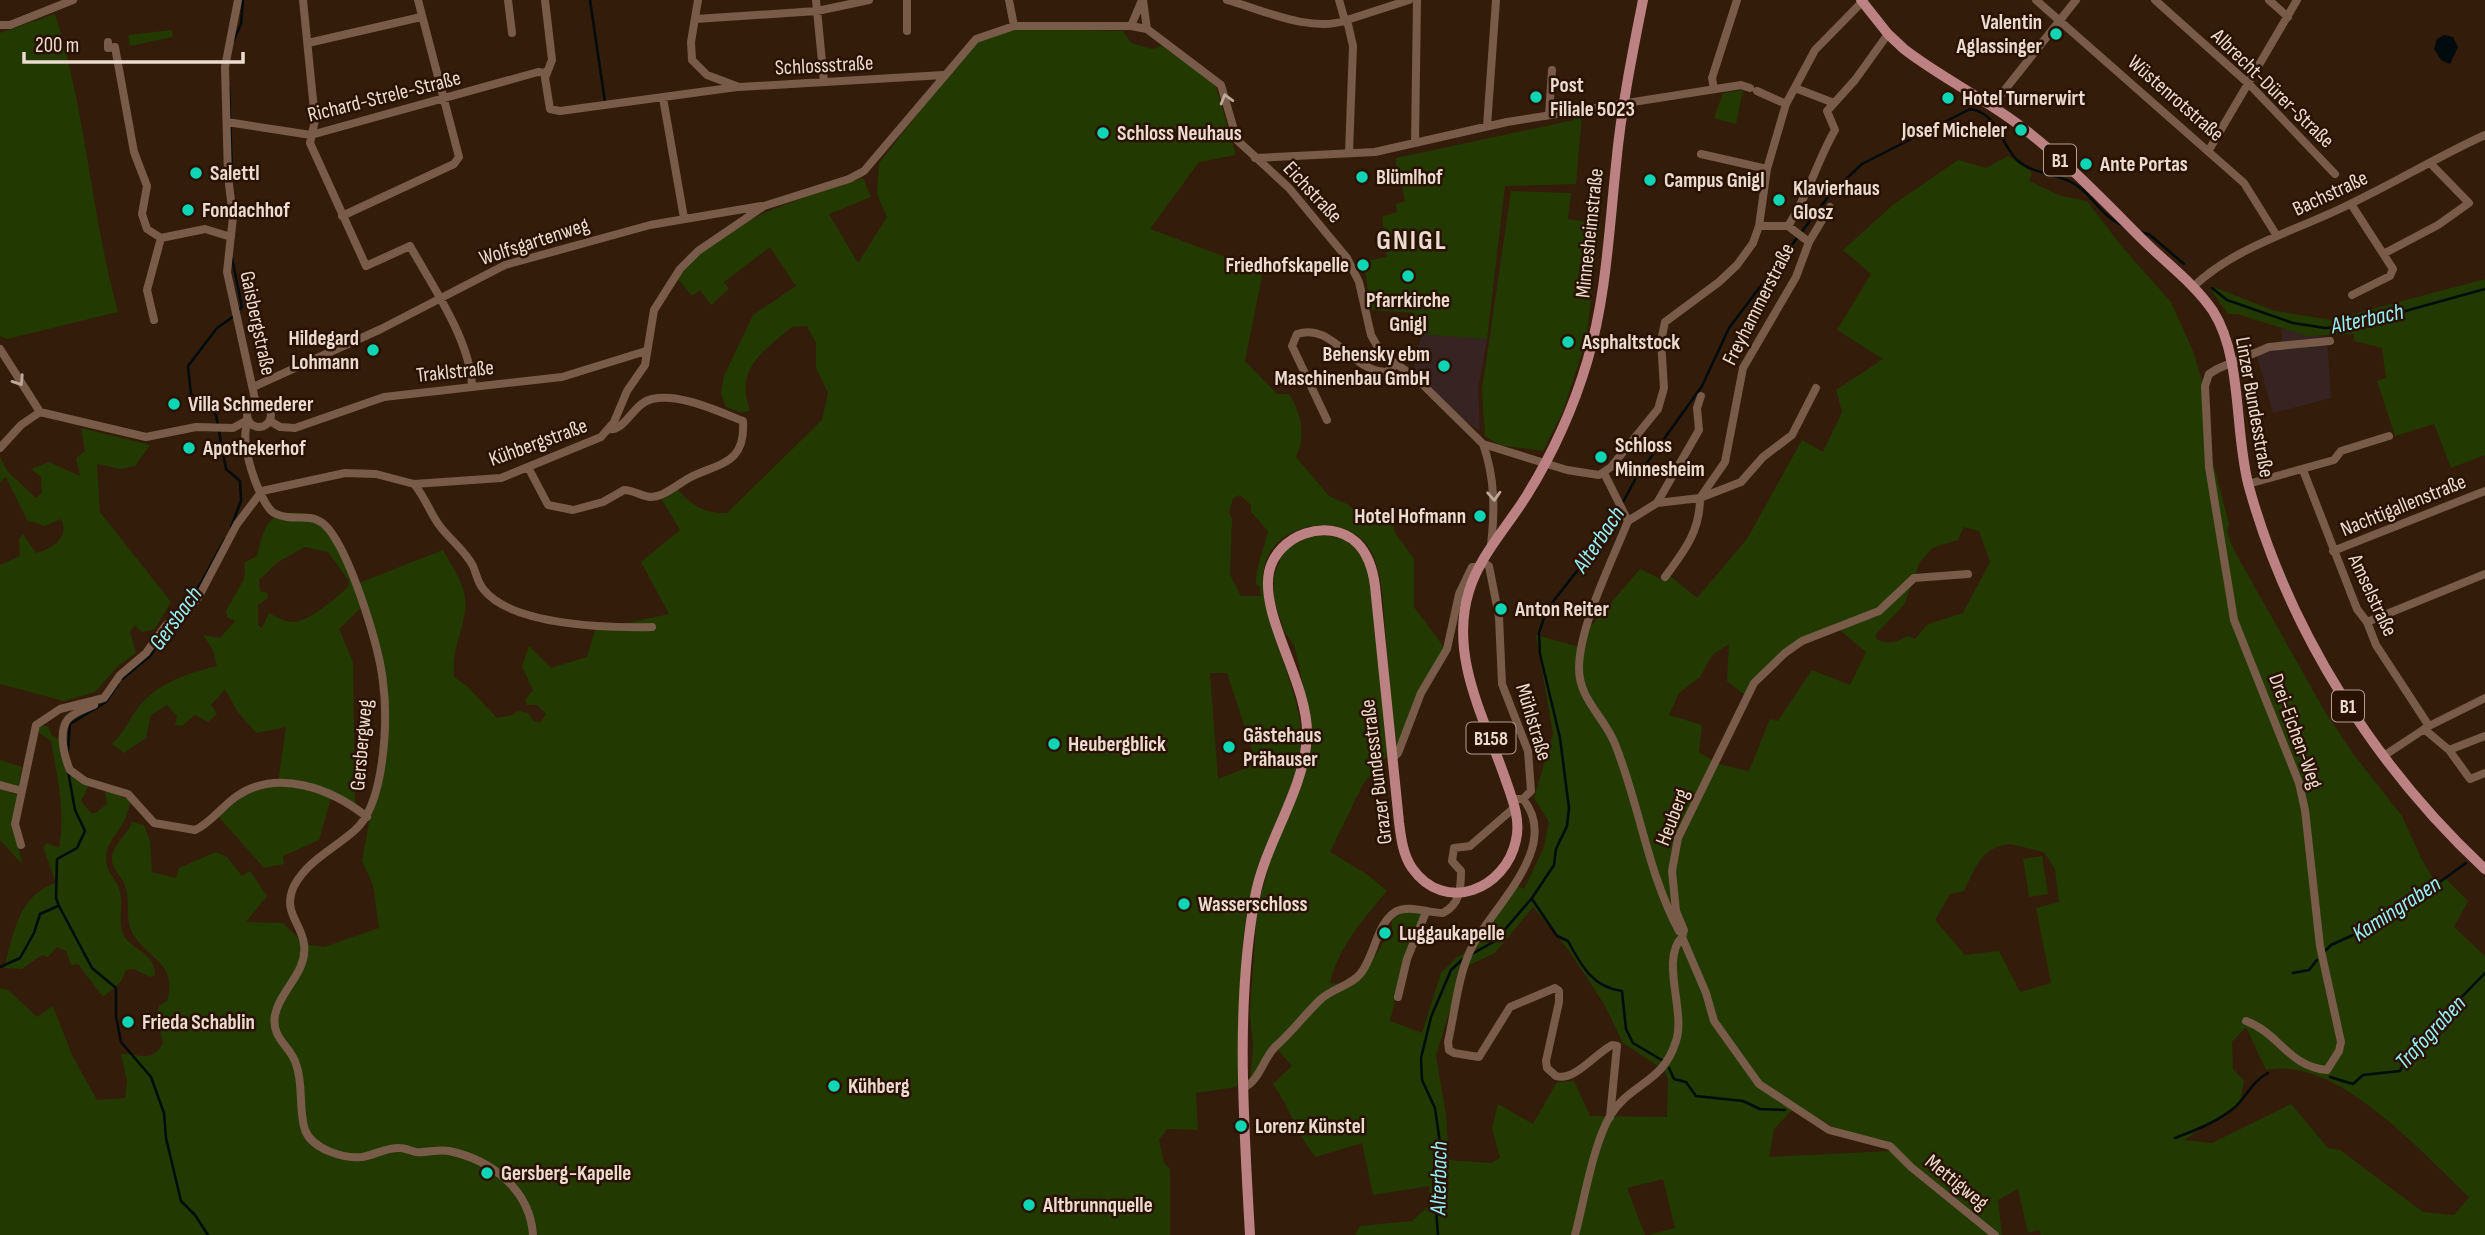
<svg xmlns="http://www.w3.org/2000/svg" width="2485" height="1235" font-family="'Sofia Sans Condensed',sans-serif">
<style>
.industrial{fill:#372422}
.green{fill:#223a01;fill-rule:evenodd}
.water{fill:#000b0d}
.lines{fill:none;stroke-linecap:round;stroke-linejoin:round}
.stream{stroke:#000b0d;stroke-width:2.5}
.minor{stroke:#785b49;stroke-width:8}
.major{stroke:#bc8183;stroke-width:10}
.oneway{stroke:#bea89a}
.poi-dot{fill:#0ed5b4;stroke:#2a1203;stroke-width:2.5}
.labels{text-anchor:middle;stroke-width:5;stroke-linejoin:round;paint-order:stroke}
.shield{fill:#2a1203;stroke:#b29f92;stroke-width:2}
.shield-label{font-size:19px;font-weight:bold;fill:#ecdbd0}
.poi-label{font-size:21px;font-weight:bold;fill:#ecdbd0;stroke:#2a1203;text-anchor:start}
.street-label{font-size:21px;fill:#ecdbd0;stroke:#2a1203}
.water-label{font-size:23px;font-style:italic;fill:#94f1f8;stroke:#2a1203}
.district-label{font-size:28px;font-weight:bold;letter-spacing:2px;fill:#ecdbd0;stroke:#2a1203}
</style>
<rect width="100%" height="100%" fill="#341c0a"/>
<path class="industrial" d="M2282 329 2327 337 2331 398 2273 413 2255 349 2282 341Z
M1422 333 1487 339 1478 389 1480 431 1462 419 1413 371Z"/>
<path class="green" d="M55 14C86 111 91 214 118 312L7 339 0 336V33Z
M1014 29 1123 31 1131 43 1152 49 1162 46 1215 84 1236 155 1199 162 1150 229 1263 271 1245 361 1277 394H1289C1302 415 1306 435 1296 457L1329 496 1349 505 1362 518 1389 520 1393 523 1395 533 1414 559V607L1444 647 1397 750C1392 713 1389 676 1386 639 1383 611 1384 581 1373 555 1354 511 1281 518 1266 561 1251 606 1304 688 1301 742 1298 789 1261 843 1251 893 1237 954 1241 1021 1239 1083L1236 1087 1196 1093 1198 1130 1167 1129 1159 1140 1164 1163 1170 1169V1235H0V988L8 990 37 1017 53 1006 72 1055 97 1100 125 1098 127 1081 121 1054C137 1053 153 1064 163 1043L157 1016 159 1006 167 1001C179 961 144 959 131 930 125 915 131 898 124 883 120 875 112 869 112 859 112 844 128 835 132 822L144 825 150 841 152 872 176 878 179 868 216 852 227 857 242 876 250 871 267 896 246 922 283 923 304 944 324 947 379 928 373 885 362 861 369 822 377 800 387 689 364 605 339 629 353 662 355 805 331 798 319 840 283 856 284 864 264 868 218 816 251 790 278 783 286 727 256 733 237 711 225 689 211 705 217 714 208 722 195 715 182 726 175 725 177 716 167 705 151 715 146 738 124 753 112 744C124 733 128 721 137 709 158 682 186 674 217 666L213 650 203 635 220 638 235 621 227 617 226 611 244 579 245 562 257 556C264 528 267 510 300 513 311 514 322 516 329 525 342 542 352 563 359 583L443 550C453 568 469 590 465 612 461 638 452 648 454 677L468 687 497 718 513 715 517 711 529 713 532 720 540 723 546 714 537 705H527L525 700 533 690 522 667 529 646 551 668 587 657 595 630 669 614 641 562 680 530 661 498 677 489C692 505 704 514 727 513L822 420 828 393 816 368V343L807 326 792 327C762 352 735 368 750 410L742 413 726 407 721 393 724 376 753 315 796 286 770 247 724 282 729 289 711 305 700 290 692 296 678 279C717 219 800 200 863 178L871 197 829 214 858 263 887 217 877 194 879 163 972 45 986 37ZM1240 495 1251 505V512L1268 531C1264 550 1256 565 1256 584L1260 587 1261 596H1241L1230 575 1232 519 1229 513 1233 498ZM305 547 328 552 349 581 348 587C335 599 313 618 296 622 286 623 277 617 269 613L262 628 258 625V605L268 598 267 593 260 591 259 580 278 562ZM1210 673H1227L1254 756 1249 767 1218 779Z
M172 30 173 37 130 46 128 35Z
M1743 90 1736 124 1714 118 1723 93Z
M1573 114 1582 115 1576 184 1505 186 1487 339 1406 333 1415 313 1370 310 1366 275 1359 269 1360 262 1387 257 1382 217 1397 212 1396 204 1405 201 1400 175 1396 174V158L1574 120Z
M2008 156 2032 172 2029 181 2061 196 2087 201 2123 248 2171 302 2193 351 2207 396 2209 447 2229 524 2227 532 2235 552 2324 710 2354 755 2402 816 2422 860 2436 883 2445 878 2468 901 2454 927 2485 956V1235H2041L2039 1230 2028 1233 2018 1189 1998 1200 2002 1235H1648L1675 1228 1663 1179 1627 1188 1645 1235H1355L1360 1226 1412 1221 1430 1205 1429 1186 1373 1195 1362 1143 1316 1157C1297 1136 1290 1107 1273 1084L1292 1066 1273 1045 1250 1082 1253 1046 1250 1012 1257 910 1275 842 1310 752 1311 731 1298 660 1294 646 1284 631 1274 600V576L1282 555 1290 547 1310 536 1322 535 1340 538 1352 545 1364 560 1371 582 1388 755 1363 784 1330 852 1368 875 1387 891C1363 919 1338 948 1330 983L1352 985 1364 974 1392 928V920L1405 911 1422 913 1405 958 1390 1021 1422 1033 1441 973 1457 957 1472 950 1518 886 1524 889 1544 847 1549 822 1534 798 1553 734 1536 635 1583 648 1590 627 1640 569 1665 581 1669 575 1697 598 1747 539 1802 440 1823 452 1842 412 1836 390 1883 359 1837 330 1871 274 1843 250 1894 204 1958 160 1986 168ZM1964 527 1979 531 1990 562 1963 613 1928 624 1915 639 1907 636C1896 643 1888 645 1876 639V634L1904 605 1920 562 1932 548 1958 540ZM1836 627 1866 652 1850 685 1812 670 1778 721 1770 719 1749 771 1718 764 1699 752 1702 725 1669 715 1679 693 1700 677 1712 655 1729 644 1727 681 1745 695 1803 639ZM2010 844 2044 852 2055 869 2059 902 2036 908 2051 983 2020 992 1999 951 1965 955 1935 920 1950 894 1964 891C1976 867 1981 847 2010 844ZM1533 907 1570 952 1604 1004 1623 1043 1664 1070 1668 1080 1667 1117 1590 1116 1574 1081 1557 1082 1533 1124 1498 1104 1492 1128 1500 1158 1491 1163 1449 1160 1446 1114 1436 1056 1463 968 1495 953ZM2246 1027 2266 1070C2336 1055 2422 1153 2469 1197L2454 1215 2423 1212 2340 1150 2328 1148 2291 1104 2212 1143 2184 1140 2240 1103 2244 1081 2233 1069 2232 1042ZM1796 1106 1843 1132 1885 1140 1890 1151 1769 1157 1774 1129Z
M1511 191 1571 193 1568 219 1600 224 1586 341 1563 411 1543 451 1499 445 1485 436 1482 390Z
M2485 279V455L2451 468 2434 424 2395 436 2377 381 2386 378 2382 348 2354 341V334L2307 336 2237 314H2228L2211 290V286L2275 311 2331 320Z
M81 428 150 445 135 466 121 469 97 464 100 512 171 602 155 629 142 632 135 625 130 632 136 653 118 666 95 692 64 701 0 684V565L20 556 19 539 23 534 36 553C52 549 70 538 61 519L45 526 27 520 6 477 0 482V456L7 471 36 498 42 493 41 477 31 469 49 462 80 476 76 458 85 451Z
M39 726H48L52 736 60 739 63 759 89 785 81 801 91 813H96L107 804 105 790 130 800C128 829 106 837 106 858 105 872 118 879 120 892 124 907 116 926 126 939 138 952 155 955 155 975L150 977 134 969 126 970 121 982 103 997 78 964 71 965 66 951 57 947 48 957 42 955 22 969 4 968C14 933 18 895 56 883L43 847 47 843 59 848C66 811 57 778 51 741L39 733Z
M0 760 22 767 18 788 0 782Z
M0 789 20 795 15 830 22 864 0 840Z
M2042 856 2048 894 2029 897 2023 859Z"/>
<path class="water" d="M2444 35 2453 37 2458 47 2450 64 2441 60 2434 49 2437 39Z"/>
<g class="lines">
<path class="stream" d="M590 0 605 102
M233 42 241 24 243 0
M229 87 232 175
M2141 232 2150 235 2184 264
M232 258 242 307 238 311
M2212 288 2227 300 2293 323 2325 328 2351 326 2485 289
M231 527 241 501 240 481 226 469 216 415 191 394 188 366 217 328 234 316
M178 614 201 583 225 539
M122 679 150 656 171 625
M68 751 70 724 106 702 118 684
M68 771 75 810 85 831 77 848 57 859 56 898 59 906 92 968 116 988V1016L121 1042 151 1077 164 1113 166 1138 181 1201 195 1215 208 1235
M1532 899 1557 936 1568 941C1581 965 1592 987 1622 991L1626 1029 1633 1043 1665 1062
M2325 951 2331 945 2382 922 2396 906 2437 884 2466 863
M1472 954 1495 941 1532 898 1554 865 1556 849 1567 826 1569 808 1560 738 1540 654 1539 633 1547 609 1604 537 1636 478 1702 386 1729 328 1831 193 1862 164 1970 109C1998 113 1999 141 2016 159 2030 173 2053 173 2071 182 2092 192 2101 218 2125 226
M0 967 20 958 34 933 40 914 58 906
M2293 973 2309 970 2317 960
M1669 1068 1674 1079 1686 1082 1696 1096 1743 1101 1760 1109 1785 1110
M2330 1077 2353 1084 2363 1075 2400 1071 2409 1051 2485 973
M2175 1138C2196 1130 2217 1122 2234 1108 2247 1097 2251 1082 2268 1073
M1438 1235 1433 1173 1440 1143 1435 1108 1422 1080 1421 1058 1431 1017 1451 970 1463 959"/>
<path class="minor" d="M238 0 225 67 228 176 233 217 227 272 256 404
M303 0 315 120 310 143 366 266 410 246C432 285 470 340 472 385
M508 0 512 33
M545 0 552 60 545 78 550 109 560 111 737 87
M698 0 691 42 692 60 707 75 739 87 943 75
M816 0 824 82
M907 0V31
M1009 0 1014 26
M1143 0 1147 29
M1227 0C1263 10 1308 32 1345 21L1339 0
M2036 0 2244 183 2277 236
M2155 0 2250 85 2335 174
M2269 0 2288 17
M696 19 817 11 869 0
M0 25H10L73 0
M1131 26 1142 0
M108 42V48L115 47 134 152 147 186 142 214 147 229 161 238 205 229 231 237
M308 43 421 17
M1795 88 1834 103
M1714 89 1712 78 1737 0
M1757 91 1786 104
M663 98 684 218
M1992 106 2076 0
M1549 115 1552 70
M227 122 311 135 538 72 547 73
M1487 126 1496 0
M1415 143 1417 0
M2209 150 2297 0
M1349 153 1353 46 1347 20 1409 0
M1701 154 1767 169
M1255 158 1375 152 1507 122 1741 85 1750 88
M2351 204 2393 269 2390 276 2352 295
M342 216 454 164 459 157 418 0
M1759 226H1788L1809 242
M1788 226C1808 196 1817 161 1835 130L1827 111 1855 80 1888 34
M2385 253 2438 225 2469 203 2430 163
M2193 287C2235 246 2299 230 2350 204 2396 182 2439 156 2485 135
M154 320 147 290 161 238
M0 349 40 412
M253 387 381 329 505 265 650 225 761 206
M247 415a12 12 0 1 1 24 0a12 12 0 1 1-24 0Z
M1327 420 1292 346 1297 334C1333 322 1351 372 1387 372L1396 364
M270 421 280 427 295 428 384 397 562 377 646 351
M249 422C236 436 260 505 274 513 297 525 315 506 333 535 353 565 379 645 383 682 388 720 385 804 355 830 334 849 308 860 294 886 282 912 301 922 304 944 308 972 280 990 275 1015 271 1039 290 1045 296 1064 304 1085 298 1109 305 1130 312 1149 344 1159 362 1157 375 1155 387 1147 400 1148 405 1148 411 1151 416 1152 427 1153 438 1149 449 1151 492 1160 530 1190 533 1235
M1483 444C1495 478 1495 510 1491 545
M0 448 21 425 40 412 146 437 196 427 233 428 246 421
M529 469 548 505 573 510 603 502 624 490C633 490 641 496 650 497 664 497 678 484 689 478 718 463 746 465 743 421 717 411 680 393 652 399 633 403 625 432 609 429
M2303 470 2357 609 2367 622 2376 645 2429 726
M1604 473 1628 521C1612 561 1579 627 1579 668 1579 700 1604 716 1615 744 1640 806 1647 871 1679 931
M414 484C425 497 429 511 439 525 449 539 465 550 473 566 477 575 477 582 484 590 513 626 609 628 652 627
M2248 484 2334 460 2341 451 2389 436
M262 491 345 473 376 474 414 484 501 478 601 437 614 422 627 391 645 365 654 310 680 269 698 251 764 206 849 179 864 171 976 39 1014 26H1131L1147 29 1221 85 1237 140 1289 188 1347 258 1359 282 1371 335 1381 353 1416 378 1483 444 1567 470 1599 475 1611 467 1658 409 1664 388 1661 341 1665 322 1719 282 1737 265 1753 243 1759 226 1767 169 1786 104 1815 50 1864 0
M1700 498 1725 462 1743 368 1796 277 1809 242 1830 207
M1657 503 1699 430 1697 408 1701 396
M1628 521 1657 503 1700 498 1741 482 1763 457 1792 435 1816 388
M2333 551 2485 491
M1482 562 1489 566 1499 617 1502 684 1528 751 1531 791 1523 799H1513
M1968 574 1914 578 1879 611 1802 641 1785 653 1754 683 1678 838 1672 871 1676 911 1684 930 1682 937 1706 993 1714 1021 1759 1084 1829 1130 1890 1146 1911 1167 1995 1235
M1665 577C1684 551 1700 532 1700 498
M2367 622 2485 574
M94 705C86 709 74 712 68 719 58 731 64 757 70 770L85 781 128 794 154 823 195 830C211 823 222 806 237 796 278 768 332 789 367 817
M2424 729 2449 750 2485 736
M2449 750 2470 779 2485 773
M2385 755 2429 726 2485 698
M1393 758 1398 753 1421 693 1447 649 1459 594 1472 567H1480
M0 785 22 791
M1523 799C1562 847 1493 906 1472 947 1458 974 1455 1012 1448 1042L1449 1050 1454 1053 1479 1057 1510 1007 1555 988 1559 991V1002L1546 1061 1547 1068 1556 1076C1574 1082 1596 1053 1612 1045L1617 1046 1610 1117
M21 845 15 824 36 725 60 709 104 698 120 675 146 653 166 625 186 612 198 598 237 524 262 491
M1398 997 1407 959 1426 912
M2246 1021C2279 1033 2289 1067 2327 1070L2339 1051 2341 1042 2320 946 2305 810 2299 783 2234 620 2209 467 2205 386 2209 374 2217 369 2269 347 2330 341
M1243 1088C1260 1081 1263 1058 1276 1046 1292 1032 1305 1014 1321 999 1333 988 1351 986 1361 973 1375 955 1376 925 1395 912 1408 904 1428 913 1443 913 1460 904 1461 889 1461 871L1452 861 1454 848 1470 846 1515 807
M1575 1235C1584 1201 1593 1145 1610 1116 1631 1082 1663 1084 1676 1041 1686 1011 1660 960 1682 937"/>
<path class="major" d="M1861 0 1888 34 1904 49C1940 77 1982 97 2019 125 2064 159 2103 200 2143 240 2166 263 2195 284 2213 311 2243 358 2234 433 2249 487 2289 631 2376 768 2485 869
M1250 1235C1244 1125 1235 1006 1255 897 1265 842 1304 792 1307 736 1309 684 1260 618 1269 572 1277 535 1328 516 1357 543 1369 555 1373 570 1375 586L1399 822C1401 838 1403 855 1412 868 1445 915 1506 889 1516 840 1521 819 1512 798 1505 778 1484 717 1449 656 1469 591 1480 555 1508 526 1527 495 1553 453 1573 409 1587 362 1606 299 1609 231 1616 165 1621 110 1632 55 1643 0"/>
</g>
<defs><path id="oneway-chevron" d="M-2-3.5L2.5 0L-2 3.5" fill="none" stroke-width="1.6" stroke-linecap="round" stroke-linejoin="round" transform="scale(1.75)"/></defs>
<g class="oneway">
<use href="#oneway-chevron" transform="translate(1226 99) rotate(-106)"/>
<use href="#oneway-chevron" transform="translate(19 381) rotate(57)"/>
<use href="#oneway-chevron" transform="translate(1494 496) rotate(87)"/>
</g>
<g class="poi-dot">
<circle cx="2056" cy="34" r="7"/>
<circle cx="1536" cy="97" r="7"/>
<circle cx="1948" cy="98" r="7"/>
<circle cx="2021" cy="130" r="7"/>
<circle cx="1103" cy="133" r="7"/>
<circle cx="2086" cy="164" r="7"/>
<circle cx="196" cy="173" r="7"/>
<circle cx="1362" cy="177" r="7"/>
<circle cx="1650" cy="180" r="7"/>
<circle cx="1779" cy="200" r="7"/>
<circle cx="188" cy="210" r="7"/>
<circle cx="1363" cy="265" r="7"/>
<circle cx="1408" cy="276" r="7"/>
<circle cx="1568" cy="342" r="7"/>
<circle cx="373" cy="350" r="7"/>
<circle cx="1444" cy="366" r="7"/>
<circle cx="174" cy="404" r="7"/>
<circle cx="189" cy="448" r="7"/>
<circle cx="1601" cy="457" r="7"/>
<circle cx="1480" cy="516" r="7"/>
<circle cx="1501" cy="609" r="7"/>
<circle cx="1054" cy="744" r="7"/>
<circle cx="1229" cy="747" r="7"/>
<circle cx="1184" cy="904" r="7"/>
<circle cx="1385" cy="933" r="7"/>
<circle cx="128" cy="1022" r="7"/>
<circle cx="834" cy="1086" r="7"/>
<circle cx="1241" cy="1126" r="7"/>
<circle cx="487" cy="1173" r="7"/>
<circle cx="1029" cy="1205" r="7"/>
</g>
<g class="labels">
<g class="shield">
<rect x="2044" y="144.5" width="32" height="31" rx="5"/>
<rect x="2332" y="690.5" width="32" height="31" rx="5"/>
<rect x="1466.5" y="722.5" width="49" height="31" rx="5"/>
</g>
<g class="shield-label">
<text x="2060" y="167">B1</text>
<text x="2348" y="713">B1</text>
<text x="1491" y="745">B158</text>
</g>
<g class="poi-label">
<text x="2042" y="29" text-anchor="end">Valentin<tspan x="2042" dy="24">Aglassinger</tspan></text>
<text x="1550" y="92">Post<tspan x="1550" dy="24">Filiale 5023</tspan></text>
<text x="1962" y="105">Hotel Turnerwirt</text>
<text x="2007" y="137" text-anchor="end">Josef Micheler</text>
<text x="1117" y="140">Schloss Neuhaus</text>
<text x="2100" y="171">Ante Portas</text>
<text x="210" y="180">Salettl</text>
<text x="1376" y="184">Blümlhof</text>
<text x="1664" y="187">Campus Gnigl</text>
<text x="1793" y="195">Klavierhaus<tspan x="1793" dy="24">Glosz</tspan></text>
<text x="202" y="217">Fondachhof</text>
<text x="1349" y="272" text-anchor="end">Friedhofskapelle</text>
<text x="1408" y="307" text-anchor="middle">Pfarrkirche<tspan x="1408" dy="24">Gnigl</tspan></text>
<text x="359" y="345" text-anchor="end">Hildegard<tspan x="359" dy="24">Lohmann</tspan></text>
<text x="1582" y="349">Asphaltstock</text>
<text x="1430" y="361" text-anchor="end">Behensky ebm<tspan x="1430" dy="24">Maschinenbau GmbH</tspan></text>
<text x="188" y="411">Villa Schmederer</text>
<text x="1615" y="452">Schloss<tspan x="1615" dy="24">Minnesheim</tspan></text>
<text x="203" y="455">Apothekerhof</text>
<text x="1466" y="523" text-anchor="end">Hotel Hofmann</text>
<text x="1515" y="616">Anton Reiter</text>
<text x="1243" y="742">Gästehaus<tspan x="1243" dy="24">Prähauser</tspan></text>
<text x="1068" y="751">Heubergblick</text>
<text x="1198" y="911">Wasserschloss</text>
<text x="1399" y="940">Luggaukapelle</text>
<text x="142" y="1029">Frieda Schablin</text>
<text x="848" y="1093">Kühberg</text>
<text x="1255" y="1133">Lorenz Künstel</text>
<text x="501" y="1180">Gersberg-Kapelle</text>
<text x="1043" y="1212">Altbrunnquelle</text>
</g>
<g class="street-label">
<text transform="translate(824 65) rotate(-3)" y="7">Schlossstraße</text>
<text transform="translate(2273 88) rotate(44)" y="7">Albrecht-Dürer-Straße</text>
<text transform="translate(384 96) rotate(-14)" y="7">Richard-Strele-Straße</text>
<text transform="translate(2176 98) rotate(41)" y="7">Wüstenrotstraße</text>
<text transform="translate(1313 192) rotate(47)" y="7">Eichstraße</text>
<text transform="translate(2330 193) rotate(-25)" y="7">Bachstraße</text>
<text transform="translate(1589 233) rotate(-84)" y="7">Minnesheimstraße</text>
<text transform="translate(534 241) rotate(-18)" y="7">Wolfsgartenweg</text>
<text transform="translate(1758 304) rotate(-63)" y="7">Freyhammerstraße</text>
<text transform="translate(258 323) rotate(78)" y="7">Gaisbergstraße</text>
<text transform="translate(455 371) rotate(-6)" y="7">Traklstraße</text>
<text transform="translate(2255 407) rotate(80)" y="7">Linzer Bundesstraße</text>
<text transform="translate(538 442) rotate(-20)" y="7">Kühbergstraße</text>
<text transform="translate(2403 505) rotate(-22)" y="7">Nachtigallenstraße</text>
<text transform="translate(2373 595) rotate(65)" y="7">Amselstraße</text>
<text transform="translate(1534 722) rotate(73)" y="7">Mühlstraße</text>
<text transform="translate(2296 731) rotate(70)" y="7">Drei-Eichen-Weg</text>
<text transform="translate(361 745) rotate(-85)" y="7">Gersbergweg</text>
<text transform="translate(1376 772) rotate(-97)" y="7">Grazer Bundesstraße</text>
<text transform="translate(1672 817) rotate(-69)" y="7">Heuberg</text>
<text transform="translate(1957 1182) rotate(39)" y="7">Mettigweg</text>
</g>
<g class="water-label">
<text transform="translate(2367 318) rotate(-12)" y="8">Alterbach</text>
<text transform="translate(1598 539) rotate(-56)" y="8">Alterbach</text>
<text transform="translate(175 618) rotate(-54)" y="8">Gersbach</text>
<text transform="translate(2396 908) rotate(-33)" y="8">Kamingraben</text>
<text transform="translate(2430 1032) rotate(-47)" y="8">Trafograben</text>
<text transform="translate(1438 1178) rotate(-89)" y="8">Alterbach</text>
</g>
<g class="district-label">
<text x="1412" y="249">GNIGL</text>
</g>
</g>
<path d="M24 52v10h219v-10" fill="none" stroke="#ecdbd0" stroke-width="3.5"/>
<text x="35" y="52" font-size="21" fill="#ecdbd0" stroke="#2a1203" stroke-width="5" paint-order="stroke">200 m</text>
</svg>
